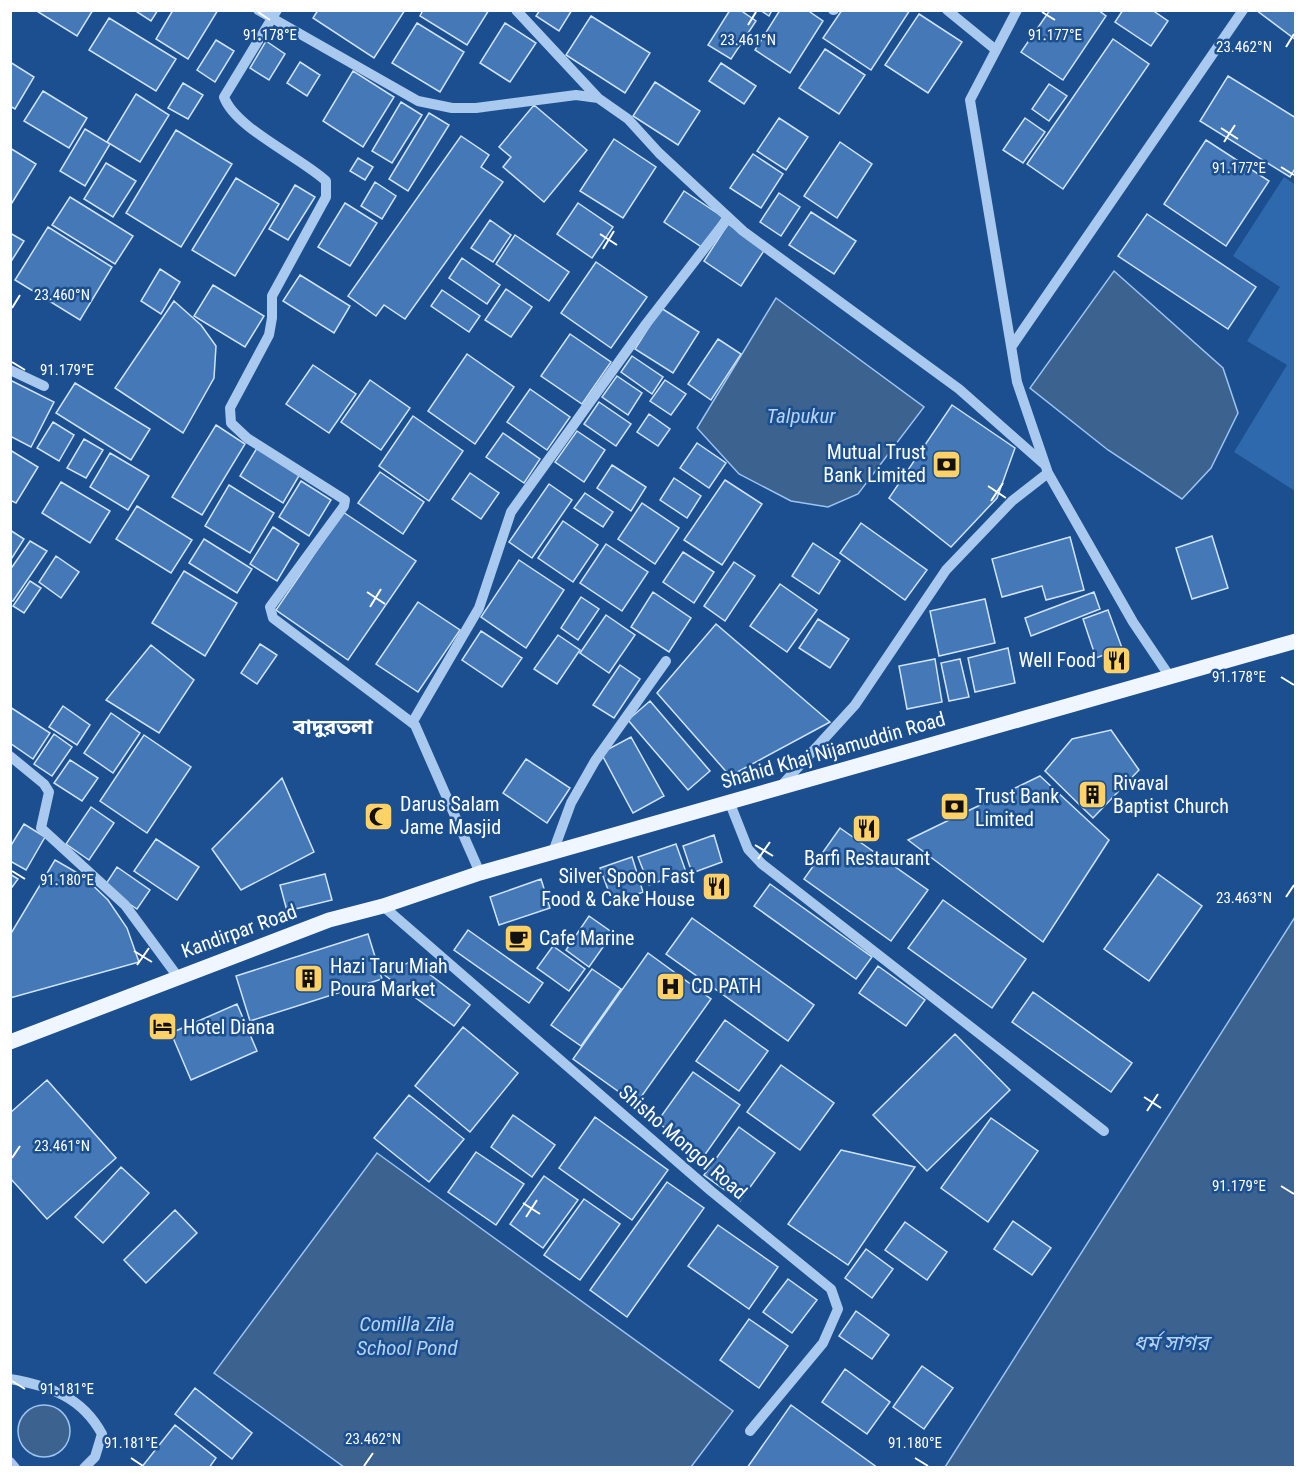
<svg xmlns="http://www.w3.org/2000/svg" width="1306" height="1478" font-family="'Roboto Condensed','Noto Sans Bengali',sans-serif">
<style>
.green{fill:#2e69ad}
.water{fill:#3c6290;stroke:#9cc4f0;stroke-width:1.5}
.building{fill:#4478b7;stroke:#cfe3fa;stroke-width:1.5}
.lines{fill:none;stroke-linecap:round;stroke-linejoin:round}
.minor{stroke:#a9c9ee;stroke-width:10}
.major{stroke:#f0f6ff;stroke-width:15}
.ticks{fill:none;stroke:#fff;stroke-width:2}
.labels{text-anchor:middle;stroke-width:5;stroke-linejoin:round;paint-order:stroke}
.poi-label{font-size:20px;fill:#fff;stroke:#1b4f8f;text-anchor:start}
.street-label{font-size:20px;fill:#fff;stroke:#1b4f8f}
.water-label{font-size:21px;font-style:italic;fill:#b5d3f5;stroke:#1b4f8f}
.neighbourhood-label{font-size:21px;font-weight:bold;fill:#fff;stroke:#1b4f8f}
.ticks-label{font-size:15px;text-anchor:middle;fill:#fff;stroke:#1b4f8f;stroke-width:5;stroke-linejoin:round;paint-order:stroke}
</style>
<rect width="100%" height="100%" fill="#1b4f8f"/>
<path class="green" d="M1284 177 1296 185 1295 491 1234 452 1287 365 1247 341 1280 287 1233 256Z"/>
<path class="water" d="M1114 271 1223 368 1238 413 1211 468 1182 499 1108 450 1030 388Z
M776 298 924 407 858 494 828 507 791 501 739 474 697 428Z
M1295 917V1467H945Z
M377 1153 733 1411 691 1467H344L214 1373Z
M18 1431a26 26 0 1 1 52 0a26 26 0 1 1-52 0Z"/>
<path class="building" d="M35 10H93L77 36Z
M134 10H158L151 21Z
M173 10H218L188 59 156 39Z
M318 10H405L374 58 313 18Z
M423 10H489L467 45 420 16Z
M540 10H572L559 31 536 16Z
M730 10H740L756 21 731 59 708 45Z
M760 10H772L769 16Z
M780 10H807L823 21 790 73 755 50Z
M842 10H910L871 70 823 38Z
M1050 10H1098L1106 16 1063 80 1021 52Z
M1123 10H1152L1168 21 1151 46 1115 22Z
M1256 10H1296V40Z
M919 14 962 42 928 93 885 65Z
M591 16 650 53 625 93 566 55Z
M109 18 176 59 156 91 89 50Z
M417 23 464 52 440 92 392 63Z
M505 23 536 43 510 82 480 63Z
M1113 39 1149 64 1063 189 1027 164Z
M216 40 234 51 215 82 197 70Z
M266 41 285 54 269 80 250 68Z
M825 49 865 75 839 114 799 88Z
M10 62 34 77 15 109 10 106Z
M300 62 320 75 307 96 287 83Z
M721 63 756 86 744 104 709 81Z
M353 71 394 97 363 147 323 121Z
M1228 76 1296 118V167L1290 177 1200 121Z
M655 82 700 111 678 145 633 116Z
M183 83 203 95 188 119 168 108Z
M1049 84 1067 96 1049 121 1032 109Z
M43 91 87 118 69 148 24 121Z
M136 94 169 115 140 162 107 142Z
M401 102 422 115 392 163 372 151Z
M534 105 587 150 544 202 503 167 511 157 499 147Z
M429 113 449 125 408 191 389 179Z
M779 118 808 137 786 170 757 151Z
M1025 118 1045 132 1023 163 1003 150Z
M85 129 110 144 85 186 60 171Z
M176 130 232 164 181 247 126 213Z
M461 136 489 155 481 167 503 182 405 319 384 305 376 316 348 296Z
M614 139 656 167 623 218 580 191Z
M1206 140 1269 181 1226 246 1164 204Z
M840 142 872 164 837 218 804 196Z
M10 148 36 164 10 206Z
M753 154 783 174 761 208 730 188Z
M358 158 373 167 365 180 350 171Z
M106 163 136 181 113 217 84 199Z
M236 178 279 204 235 276 192 250Z
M375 182 396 196 382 219 361 206Z
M295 185 315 197 288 240 269 229Z
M684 191 723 217 703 248 664 222Z
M779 193 800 207 781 236 760 222Z
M70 197 133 236 115 264 52 225Z
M345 203 377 223 350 266 318 247Z
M578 203 613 227 592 258 557 234Z
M811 212 856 241 834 274 789 245Z
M1147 214 1256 287 1228 329 1118 256Z
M490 220 511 235 493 262 471 248Z
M728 224 765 249 741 286 704 261Z
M48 227 112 267 80 320 15 280Z
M10 233 24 241 12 260 10 259Z
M515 235 569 272 549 301 496 264Z
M462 258 500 285 487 304 449 278Z
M596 262 647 297 611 348 561 313Z
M160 269 180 282 161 314 141 301Z
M300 275 350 306 334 333 283 301Z
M213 285 264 316 245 347 194 316Z
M506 289 532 307 511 337 485 320Z
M442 290 480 316 469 332 431 306Z
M174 301 201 325 216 346 214 378 183 433 115 388Z
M661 308 699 332 673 373 635 349Z
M570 334 611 362 582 404 541 376Z
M718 339 741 354 711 400 688 384Z
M467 354 514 387 475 444 428 411Z
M632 356 663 377 652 394 621 372Z
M313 365 356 394 329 433 286 404Z
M617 376 642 393 628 415 602 397Z
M10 380 54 402 31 447 10 436Z
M370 380 410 408 381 450 341 422Z
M665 380 686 394 671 415 650 401Z
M75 383 150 429 131 460 56 413Z
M530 389 570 417 547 450 507 422Z
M599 402 631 424 616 446 584 424Z
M952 405 1015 448 997 498 951 547 889 498Z
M649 414 670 429 658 446 637 432Z
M413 416 463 451 429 501 379 466Z
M53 422 74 435 59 461 37 448Z
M216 425 245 444 202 515 172 497Z
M577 431 605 450 584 482 555 462Z
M503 433 540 459 524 483 486 457Z
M84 439 103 450 86 478 67 468Z
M697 443 726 463 709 488 680 468Z
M257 448 300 474 283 503 240 476Z
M10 450 38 467 16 503 10 500Z
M110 453 149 476 128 510 90 487Z
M612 465 646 487 631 511 597 488Z
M380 472 424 502 403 534 358 503Z
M470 473 499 493 481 519 452 499Z
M674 478 701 496 687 518 660 500Z
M725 480 762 504 722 565 684 540Z
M301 481 331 500 309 536 279 517Z
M61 482 110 511 90 543 42 513Z
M549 484 572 500 532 558 509 542Z
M229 485 274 513 250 553 205 526Z
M585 493 613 512 603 527 574 508Z
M642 503 679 528 655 564 618 539Z
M137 506 192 540 171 573 116 539Z
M343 512 416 561 348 660 276 610Z
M563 521 598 545 573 582 538 558Z
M861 523 927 570 905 600 840 553Z
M273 527 299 544 277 581 250 564Z
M10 530 24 539 10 561Z
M1212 536 1228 588 1192 599 1176 548Z
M1070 537 1084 590 1046 600 1042 586 1002 597 992 559Z
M204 539 252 569 237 593 189 563Z
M30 541 47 551 13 601 10 600V570Z
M813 543 840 561 819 594 792 576Z
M606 544 648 572 622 611 580 583Z
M683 552 714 572 694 603 663 582Z
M56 556 79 572 61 598 39 582Z
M519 560 564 590 526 648 481 617Z
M734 562 755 576 725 621 704 606Z
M184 571 237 603 205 656 152 623Z
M30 581 41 588 24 613 13 606Z
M780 584 817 610 787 652 750 626Z
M653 592 691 618 669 652 631 627Z
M1094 592 1100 609 1031 636 1025 618Z
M581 597 599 609 578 640 561 628Z
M985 599 995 643 939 656 930 611Z
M418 602 460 630 418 692 376 664Z
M1108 610 1122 648 1096 658 1083 619Z
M606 615 635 635 609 673 580 653Z
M818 619 849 639 830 668 799 648Z
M716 624 830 722 730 776 657 693Z
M481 631 522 658 502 687 462 660Z
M558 635 580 650 557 684 534 669Z
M260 644 277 655 257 684 241 673Z
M151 645 194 680 159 733 106 700Z
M1008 648 1015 683 975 692 968 658Z
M935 659 942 702 907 709 899 666Z
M960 659 969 697 949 701 941 663Z
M620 665 640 679 614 718 593 705Z
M650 701 710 771 688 790 628 720Z
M63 706 90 725 77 745 49 727Z
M10 707 50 733 33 759 10 743Z
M111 713 140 733 113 773 84 753Z
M1111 730 1139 770 1093 818 1045 771 1072 739Z
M54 734 72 747 52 776 34 764Z
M144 735 191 767 147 833 100 801Z
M631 737 664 796 633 813 601 753Z
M526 759 570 788 547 823 503 793Z
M70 760 98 778 82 801 54 783Z
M1040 776 1109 840 1043 942 908 840Z
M282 778 314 852 241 890 212 849Z
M91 807 114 823 89 860 66 844Z
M24 824 45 837 26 870 10 861V847Z
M840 828 928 890 891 941 804 879Z
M714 835 722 862 692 873 683 846Z
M156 839 199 867 177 900 134 871Z
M676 844 686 872 649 885 638 857Z
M632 857 643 892 613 903 600 868Z
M55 860 83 876 108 900 127 928 139 962 10 998V935Z
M117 867 150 890 137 909 104 887Z
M10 874 18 879 10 890Z
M325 874 332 900 287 911 280 885Z
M1158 874 1202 906 1149 981 1104 949Z
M541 879 550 908 499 925 490 897Z
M770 884 872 957 856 979 754 906Z
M943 900 1026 959 992 1008 908 948Z
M589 916 613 933 589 967 566 950Z
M692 918 814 1005 788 1041 666 954Z
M468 930 543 983 529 1003 454 950Z
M368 934 382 979 250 1021 236 976Z
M553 946 585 969 569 991 537 968Z
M648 953 711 999 636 1104 573 1059Z
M412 961 470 1005 454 1026 383 974Z
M878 966 925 1000 906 1026 859 993Z
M592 969 621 989 581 1046 551 1025Z
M1033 992 1132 1063 1111 1092 1012 1022Z
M237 1004 257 1051 191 1080 171 1033Z
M725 1020 768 1051 739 1091 696 1061Z
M463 1027 518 1073 470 1132 415 1086Z
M955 1034 1010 1090 927 1171 873 1115Z
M781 1065 834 1103 800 1150 747 1112Z
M693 1072 740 1105 704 1156 657 1122Z
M47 1080 116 1158 47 1219 10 1178V1113Z
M409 1095 464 1139 429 1182 374 1138Z
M513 1115 555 1145 532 1177 491 1147Z
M595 1117 668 1170 632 1220 559 1168Z
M991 1118 1038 1151 988 1222 941 1188Z
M739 1127 775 1153 740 1201 704 1175Z
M841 1150 915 1167 848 1265 788 1224Z
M476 1152 524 1184 496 1225 448 1192Z
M121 1167 149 1193 103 1243 75 1217Z
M544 1176 578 1200 543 1248 510 1224Z
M667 1182 704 1208 627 1317 590 1290Z
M584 1199 620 1224 580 1280 544 1255Z
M175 1210 197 1233 146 1283 124 1260Z
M1013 1221 1051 1248 1032 1275 994 1249Z
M905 1222 947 1252 927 1280 885 1250Z
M718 1225 778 1267 749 1309 688 1266Z
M866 1249 893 1269 872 1298 845 1278Z
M788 1279 817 1300 792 1333 763 1312Z
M856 1311 889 1335 872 1359 839 1336Z
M749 1319 788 1346 759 1388 720 1360Z
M922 1366 953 1388 924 1429 893 1407Z
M845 1369 890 1402 867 1434 822 1402Z
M195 1388 252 1433 232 1459 175 1414Z
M791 1405 878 1468H747Z
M175 1425 216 1458 209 1468H141Z"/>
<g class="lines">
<path class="minor" d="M258 10 418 101 452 108H476L576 95 598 98
M277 10 224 97C235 128 300 157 326 181V197L272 296V318L269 335 230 408 231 423 247 438 345 500 344 506 270 607 273 618 415 725 480 873
M516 10 598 98 628 119 659 153 743 231 959 389 1044 464
M833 10H834
M947 10 996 50
M1017 10 970 100 1017 382 1048 473 1133 622 1170 677
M1012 346 1243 10
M10 370 44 386
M412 723 479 608 511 512 646 324 728 218
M10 756 44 784 49 792 41 828 125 905 178 977
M781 786 855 705 946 570 1012 501 1048 473
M729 801 748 849 762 864 1104 1131
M553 852 571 803 595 761 666 661
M383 906 711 1191 831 1289 838 1309 823 1343 750 1431
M10 1379C50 1386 82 1397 102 1434L95 1457 84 1468
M10 1462 15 1468"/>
<path class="major" d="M10 1042 329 920 383 906 480 873 1296 641"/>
</g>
<path class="ticks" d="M258 12 270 20M1042 12 1055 20M748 25 756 12M1286 47 1294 34M1221 128 1238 139M1224 142 1235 125M1281 167 1294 175M600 234 617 245M603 249 614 231M12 308 20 295M12 362 25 370M988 486 1006 498M991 501 1003 483M367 592 385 604M370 607 381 589M1281 677 1294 685M755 845 773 856M758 859 770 842M12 871 25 879M1286 897 1294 885M134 951 152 962M137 965 149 948M1144 1097 1161 1108M1147 1111 1158 1094M12 1158 20 1146M1281 1186 1294 1194M523 1203 540 1214M526 1217 537 1200M12 1381 25 1389M131 1458 143 1466M915 1458 928 1466M364 1466 373 1453"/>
<defs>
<symbol id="bank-square" viewBox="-11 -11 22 22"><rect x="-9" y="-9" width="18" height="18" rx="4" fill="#ffd166" stroke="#1b4f8f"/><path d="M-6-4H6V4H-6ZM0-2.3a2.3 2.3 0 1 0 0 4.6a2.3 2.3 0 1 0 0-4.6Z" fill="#111"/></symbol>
<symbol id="restaurant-square" viewBox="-11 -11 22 22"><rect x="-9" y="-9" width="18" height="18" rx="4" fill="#ffd166" stroke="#1b4f8f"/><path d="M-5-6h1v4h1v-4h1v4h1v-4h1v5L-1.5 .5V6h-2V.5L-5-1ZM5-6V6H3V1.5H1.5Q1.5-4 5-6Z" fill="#111"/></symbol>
<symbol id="building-square" viewBox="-11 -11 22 22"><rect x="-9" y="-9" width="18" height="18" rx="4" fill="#ffd166" stroke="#1b4f8f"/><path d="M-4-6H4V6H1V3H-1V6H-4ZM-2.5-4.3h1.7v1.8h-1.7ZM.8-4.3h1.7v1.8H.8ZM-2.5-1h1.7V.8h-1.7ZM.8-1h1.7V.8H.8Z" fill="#111"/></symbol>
<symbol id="mosque-square" viewBox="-11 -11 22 22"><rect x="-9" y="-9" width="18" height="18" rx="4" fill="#ffd166" stroke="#1b4f8f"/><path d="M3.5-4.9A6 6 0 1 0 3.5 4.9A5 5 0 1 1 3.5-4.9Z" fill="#111"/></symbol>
<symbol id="cafe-square" viewBox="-11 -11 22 22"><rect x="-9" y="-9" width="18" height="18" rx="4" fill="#ffd166" stroke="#1b4f8f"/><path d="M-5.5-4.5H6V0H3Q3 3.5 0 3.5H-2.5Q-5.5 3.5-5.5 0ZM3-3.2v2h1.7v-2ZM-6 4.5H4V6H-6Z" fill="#111"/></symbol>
<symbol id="hospital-square" viewBox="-11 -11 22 22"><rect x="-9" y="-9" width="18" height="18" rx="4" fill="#ffd166" stroke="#1b4f8f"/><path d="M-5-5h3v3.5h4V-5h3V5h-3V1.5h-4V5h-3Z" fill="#111"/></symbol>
<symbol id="hotel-square" viewBox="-11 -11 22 22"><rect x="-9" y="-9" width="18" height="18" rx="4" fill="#ffd166" stroke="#1b4f8f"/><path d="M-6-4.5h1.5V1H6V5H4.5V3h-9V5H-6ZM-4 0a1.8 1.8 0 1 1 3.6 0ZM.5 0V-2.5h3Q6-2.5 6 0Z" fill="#111"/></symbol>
</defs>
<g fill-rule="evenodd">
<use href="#bank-square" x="930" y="448" width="33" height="33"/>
<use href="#restaurant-square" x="1100" y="644" width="33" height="33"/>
<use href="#building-square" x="1076" y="778" width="33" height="33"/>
<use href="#bank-square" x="938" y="790" width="33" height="33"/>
<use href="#mosque-square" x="362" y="800" width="33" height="33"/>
<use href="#restaurant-square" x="850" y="812" width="33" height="33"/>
<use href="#restaurant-square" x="700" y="870" width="33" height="33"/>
<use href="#cafe-square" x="502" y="922" width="33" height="33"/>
<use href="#building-square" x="292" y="962" width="33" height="33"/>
<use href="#hospital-square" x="654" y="970" width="33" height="33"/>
<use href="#hotel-square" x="146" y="1010" width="33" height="33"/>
</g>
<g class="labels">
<g class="poi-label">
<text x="926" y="459" text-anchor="end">Mutual Trust<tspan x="926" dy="23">Bank Limited</tspan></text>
<text x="1096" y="667" text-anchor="end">Well Food</text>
<text x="1113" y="790">Rivaval<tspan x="1113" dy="23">Baptist Church</tspan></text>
<text x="975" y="803">Trust Bank<tspan x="975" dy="23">Limited</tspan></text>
<text x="400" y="811">Darus Salam<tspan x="400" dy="23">Jame Masjid</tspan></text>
<text x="867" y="865" text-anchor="middle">Barfi Restaurant</text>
<text x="695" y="883" text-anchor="end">Silver Spoon Fast<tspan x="695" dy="23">Food &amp; Cake House</tspan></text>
<text x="539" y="945">Cafe Marine</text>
<text x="330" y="973">Hazi Taru Miah<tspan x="330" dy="23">Poura Market</tspan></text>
<text x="691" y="993">CD PATH</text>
<text x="183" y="1034">Hotel Diana</text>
</g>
<g class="street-label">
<text transform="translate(833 750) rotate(-16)" y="7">Shahid Khaj Nijamuddin Road</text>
<text transform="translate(239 931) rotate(-20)" y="7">Kandirpar Road</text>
<text transform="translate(683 1142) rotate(41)" y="7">Shisho Mongol Road</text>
</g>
<g class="water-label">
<text x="801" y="423">Talpukur</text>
<text x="407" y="1331">Comilla Zila<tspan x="407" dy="24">School Pond</tspan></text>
<text x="1171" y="1350">ধর্ম সাগর</text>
</g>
<g class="neighbourhood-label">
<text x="333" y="734">বাদুরতলা</text>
</g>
</g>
<g class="ticks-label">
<text x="270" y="40">91.178°E</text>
<text x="1055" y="40">91.177°E</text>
<text x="748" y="45">23.461°N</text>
<text x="1244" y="52">23.462°N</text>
<text x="1239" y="173">91.177°E</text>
<text x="62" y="300">23.460°N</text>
<text x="67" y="375">91.179°E</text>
<text x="1239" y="682">91.178°E</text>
<text x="67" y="885">91.180°E</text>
<text x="1244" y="903">23.463°N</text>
<text x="62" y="1151">23.461°N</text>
<text x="1239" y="1191">91.179°E</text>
<text x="67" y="1394">91.181°E</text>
<text x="373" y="1444">23.462°N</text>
<text x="131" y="1448">91.181°E</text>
<text x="915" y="1448">91.180°E</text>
</g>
<rect width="1306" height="1478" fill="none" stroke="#ffffff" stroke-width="24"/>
</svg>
